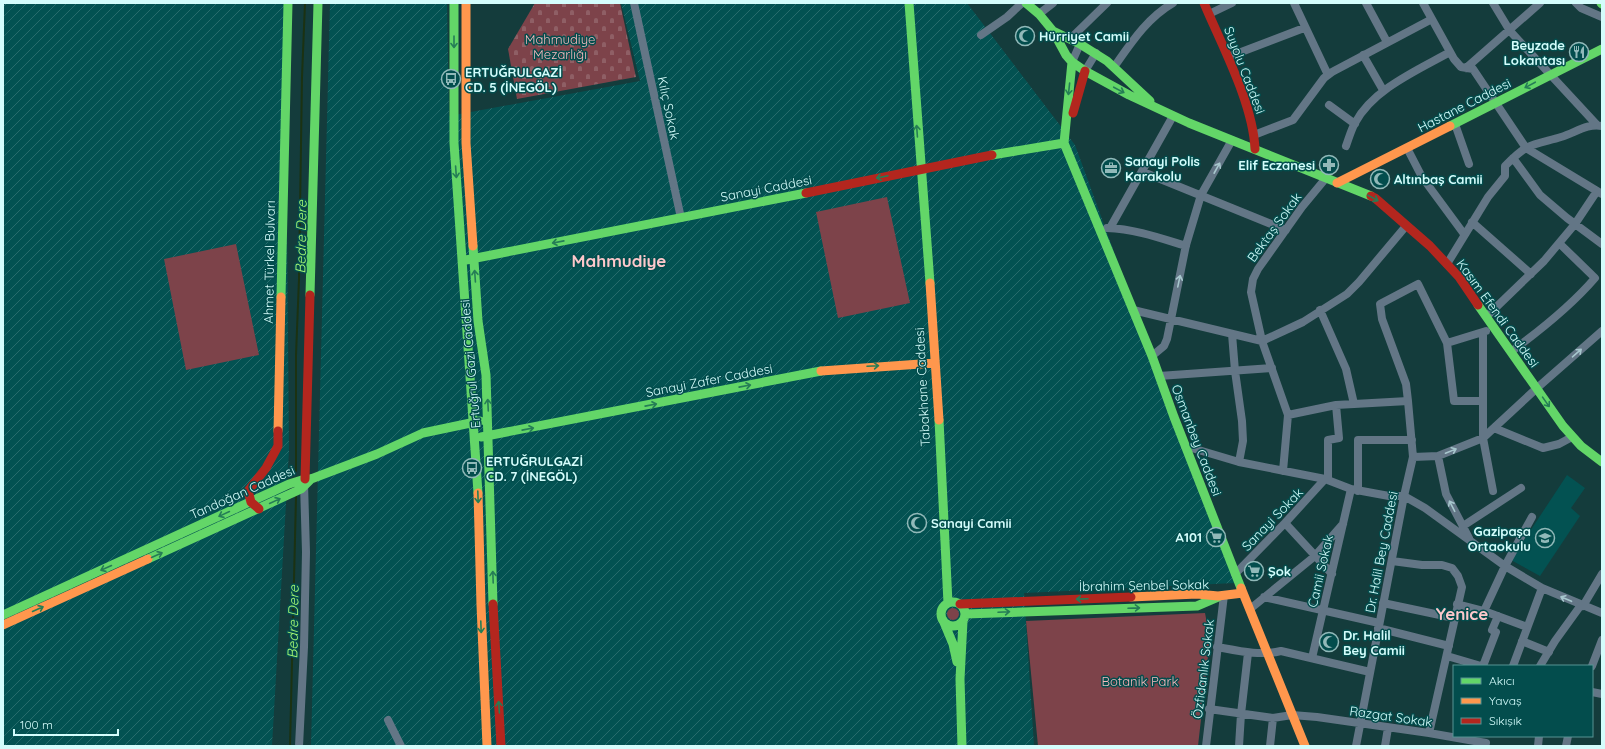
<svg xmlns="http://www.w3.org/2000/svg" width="1605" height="749" font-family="Quicksand,sans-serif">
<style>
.built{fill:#035252}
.industrial{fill:url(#industrial-furrows)}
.green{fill:#7d434a}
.cemetery{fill:url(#cemetery-stones)}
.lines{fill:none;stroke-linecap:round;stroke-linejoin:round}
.stream{stroke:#1b3212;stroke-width:2}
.street{stroke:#637686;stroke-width:8}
.fast{stroke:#63d668;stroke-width:9}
.slow{stroke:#ff974d;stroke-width:9}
.jam{stroke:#b3261e;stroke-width:9}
.oneway{stroke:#257d56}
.oneway2{stroke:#a7c7cd}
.labels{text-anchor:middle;stroke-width:3;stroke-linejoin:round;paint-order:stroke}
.poi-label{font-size:13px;font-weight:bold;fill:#d4fdfc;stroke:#034d4d;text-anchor:start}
.park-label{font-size:13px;fill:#f8b9bd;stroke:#034d4d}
.street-label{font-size:13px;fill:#d4fdfc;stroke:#034d4d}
.water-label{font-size:14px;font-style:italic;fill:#a9fa73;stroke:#034d4d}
.district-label{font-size:17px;font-weight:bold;fill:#fdc8cb;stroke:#034d4d}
</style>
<defs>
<pattern id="industrial-furrows" width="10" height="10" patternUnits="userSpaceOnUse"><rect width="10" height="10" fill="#035252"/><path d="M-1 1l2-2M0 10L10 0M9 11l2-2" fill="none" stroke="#276c6c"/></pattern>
<pattern id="cemetery-stones" width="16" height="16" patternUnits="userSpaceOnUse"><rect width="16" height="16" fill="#7d434a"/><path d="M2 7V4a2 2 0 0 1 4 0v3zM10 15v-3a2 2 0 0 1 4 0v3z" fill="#8f5f65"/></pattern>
</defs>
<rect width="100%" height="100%" fill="#143c3c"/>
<path class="built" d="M1567 475 1585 488 1571 508 1580 516 1540 576 1511 560Z"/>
<path class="industrial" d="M3 3H285L289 451 272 746H3Z
M330 3H447L449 116 640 81 621 3H967L1075 145 1235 583 1024 593 1034 746H311Z"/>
<path class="green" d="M887 197 910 303 838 318 816 212Z
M236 244 259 355 186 370 164 259Z
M947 614a6 6 0 1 1 12 0a6 6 0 1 1-12 0Z
M1205 613 1210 639 1198 746H1038L1026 621Z"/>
<path class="cemetery" d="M535 3H620L636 77 517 99 508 49Z"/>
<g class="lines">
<path class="stream" d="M296 471V355L299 279 302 77 305 3
M290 746 296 497"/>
<path class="street" d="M634 3 681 218
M1294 3 1328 75
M1366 3 1387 42
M1423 3 1454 59 1461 67 1473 69 1526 148 1602 194
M1493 3 1510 31 1597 125
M1576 3 1581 8 1602 17
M1039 14 1053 3
M1209 14 1232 3
M981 35 1007 17 1022 3
M1070 39 1107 3
M1363 55 1383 90
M1228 57 1304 28
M1072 62 1080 44
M1114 67C1131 43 1147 18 1173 3
M1466 68 1540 3
M1085 71 1096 53
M1329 105 1355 124
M1455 124 1469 164
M1254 135 1293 120 1324 78 1332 72 1432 19
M1346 146C1349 138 1351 130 1355 123 1373 89 1418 70 1450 52
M1407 148 1422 177 1464 234
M1513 158 1540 195 1567 218 1602 244
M1143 172 1286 230
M1472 222 1531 274
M1107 228C1135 229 1160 238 1186 246
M1110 228 1173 116
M1447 264 1488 197 1505 176V166C1511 160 1518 153 1526 148 1537 142 1549 141 1561 137 1575 133 1587 123 1602 126
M1133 310 1262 341
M1320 310 1346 369 1354 404
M1487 316 1544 261 1575 224 1597 191
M1483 333V438L1493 491
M1232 334 1235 371 1242 421 1243 441 1239 462
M1262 341 1303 322 1347 294 1359 282 1406 226
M1447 343 1486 331
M1512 351C1542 329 1571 306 1595 278L1559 243
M1152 356 1164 346 1167 339 1186 245 1201 195 1232 140
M1159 376 1272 368
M1288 415 1336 405 1408 401
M1494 428 1543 448 1559 444 1572 437
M1185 446 1239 462 1325 479 1351 489 1389 496H1404L1425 508 1505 566 1542 588 1602 613
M1438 456 1446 494 1469 538
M1413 457 1438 456 1483 438 1537 388 1602 331
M1283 471 1288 415 1262 341 1251 292 1253 279 1258 269 1302 207 1326 178
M1328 480V440L1339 438 1336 405
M1358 491V440H1412
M1285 523 1332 574
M1463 526 1521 488
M1392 561 1422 565H1442L1452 568 1458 576 1462 587 1429 733
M1235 574 1285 523 1325 479
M1264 597 1379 623
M1383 603 1454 618
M1457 604 1484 611 1527 627
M1583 606 1602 574
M1250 609 1315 556 1343 524
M1484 611 1505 566 1532 517
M1378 628 1449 646
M1522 641 1549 652
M1217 647C1239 651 1260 656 1281 651L1370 672
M1447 656 1481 666
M1312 658 1351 489
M1483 666 1496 632 1492 630 1498 616
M1513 666 1542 588
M1540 666 1555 641 1581 605
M1592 666 1602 640
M1592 692 1602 694
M1209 709 1273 718 1292 715 1317 717 1429 733 1486 743
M388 720 401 746
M299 746 304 647 306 552 304 483
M1206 746 1224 595
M1239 746 1241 714 1248 653
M1270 746 1273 718
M1356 746 1404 496 1413 457 1408 401 1406 384 1382 319 1380 304 1418 284 1447 343 1454 401H1483
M1385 746 1388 728
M1538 746 1539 736
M1566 746 1568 736"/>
<path class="fast" d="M454 3V143L478 493
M909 3 930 283
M1026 3 1039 14 1053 31 1066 55 1072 62 1085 71 1129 95 1189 123 1371 196
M1601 3 1602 4
M1053 31 1080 44 1107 61 1150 101
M1072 62 1064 143 1152 356 1174 417 1241 588
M1450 126 1602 49
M992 155 1064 143
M473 246 478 321 486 375 493 604
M466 260 806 193
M310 295 318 3
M281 297 288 3
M1478 305 1563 426 1581 446 1602 462
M939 420 948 603
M481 437 821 371
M148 559 301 489 311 479 377 454 423 433 480 421
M941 614a12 12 0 1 1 24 0a12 12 0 1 1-24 0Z
M965 614 1197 606 1218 597
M3 615 289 484 305 479H310
M943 620 953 644 957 662
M962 746 960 679 963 621"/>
<path class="slow" d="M466 3V143L473 246
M1337 183 1450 126
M930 283 939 420
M821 371 935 363
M278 431 281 297
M478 493 481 605 487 746
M1241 588 1305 746
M1131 597 1197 594 1218 596 1243 593
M3 625 148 559"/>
<path class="jam" d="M1204 3C1222 46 1253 103 1255 149
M1073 113 1085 71
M806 193 992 155
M1371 196 1375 198 1430 246 1459 277 1478 305
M305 479 310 295
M259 509 251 502 248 491 266 468 278 446V431
M493 604 501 746
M960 604 1131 597"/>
</g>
<defs><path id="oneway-shaft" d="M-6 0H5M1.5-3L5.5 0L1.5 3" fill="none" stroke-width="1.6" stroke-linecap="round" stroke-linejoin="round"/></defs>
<g class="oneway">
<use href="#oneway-shaft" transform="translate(454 42) rotate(90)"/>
<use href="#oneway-shaft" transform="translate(1530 85) rotate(152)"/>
<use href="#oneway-shaft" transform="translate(1069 89) rotate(96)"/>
<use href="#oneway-shaft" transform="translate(1119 90) rotate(28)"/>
<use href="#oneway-shaft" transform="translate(917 131) rotate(-94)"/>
<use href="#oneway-shaft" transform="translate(456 172) rotate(86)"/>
<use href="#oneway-shaft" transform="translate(882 177) rotate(168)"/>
<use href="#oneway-shaft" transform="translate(1373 198) rotate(29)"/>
<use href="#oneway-shaft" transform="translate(558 242) rotate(169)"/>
<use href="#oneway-shaft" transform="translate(475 276) rotate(-94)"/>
<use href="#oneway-shaft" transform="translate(873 366) rotate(-3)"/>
<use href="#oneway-shaft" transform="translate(745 386) rotate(-11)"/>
<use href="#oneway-shaft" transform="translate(1546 402) rotate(55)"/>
<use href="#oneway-shaft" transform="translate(488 405) rotate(-93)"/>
<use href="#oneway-shaft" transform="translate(651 405) rotate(-11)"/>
<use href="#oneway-shaft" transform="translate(528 429) rotate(-11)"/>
<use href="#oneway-shaft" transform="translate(478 497) rotate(88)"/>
<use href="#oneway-shaft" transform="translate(275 501) rotate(-25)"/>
<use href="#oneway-shaft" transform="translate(224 514) rotate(155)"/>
<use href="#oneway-shaft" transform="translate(157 555) rotate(-24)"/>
<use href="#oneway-shaft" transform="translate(106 568) rotate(156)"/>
<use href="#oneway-shaft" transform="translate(493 577) rotate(-92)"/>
<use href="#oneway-shaft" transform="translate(1082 599) rotate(178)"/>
<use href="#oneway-shaft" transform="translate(1134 608) rotate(-2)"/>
<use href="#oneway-shaft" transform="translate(38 609) rotate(-24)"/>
<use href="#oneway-shaft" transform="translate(1004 612) rotate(-3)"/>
<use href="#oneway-shaft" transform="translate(481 627) rotate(88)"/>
<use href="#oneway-shaft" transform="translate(499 707) rotate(-94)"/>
</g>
<g class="oneway2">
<use href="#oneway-shaft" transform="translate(1217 168) rotate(-61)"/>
<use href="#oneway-shaft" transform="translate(1179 281) rotate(-78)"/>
<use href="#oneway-shaft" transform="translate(1577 353) rotate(-41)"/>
<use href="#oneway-shaft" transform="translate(1451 451) rotate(-22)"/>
<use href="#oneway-shaft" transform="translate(1452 506) rotate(-117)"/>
<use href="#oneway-shaft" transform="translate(1566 599) rotate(-157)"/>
</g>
<defs>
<symbol id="mosque-ring" viewBox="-11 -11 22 22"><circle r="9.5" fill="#034d4d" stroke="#91b9b9" stroke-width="1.5"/><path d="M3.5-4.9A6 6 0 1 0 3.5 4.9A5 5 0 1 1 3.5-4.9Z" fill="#91b9b9"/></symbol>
<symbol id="restaurant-ring" viewBox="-11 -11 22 22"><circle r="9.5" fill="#034d4d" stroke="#91b9b9" stroke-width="1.5"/><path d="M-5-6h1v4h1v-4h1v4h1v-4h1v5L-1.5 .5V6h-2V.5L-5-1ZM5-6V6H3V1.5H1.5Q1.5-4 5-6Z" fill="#91b9b9"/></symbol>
<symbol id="bus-ring" viewBox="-11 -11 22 22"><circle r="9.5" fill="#034d4d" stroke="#91b9b9" stroke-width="1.5"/><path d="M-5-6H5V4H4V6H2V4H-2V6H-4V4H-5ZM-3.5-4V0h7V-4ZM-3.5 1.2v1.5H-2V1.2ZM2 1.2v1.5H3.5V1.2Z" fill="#91b9b9"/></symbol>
<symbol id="pharmacy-ring" viewBox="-11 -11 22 22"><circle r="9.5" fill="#034d4d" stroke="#91b9b9" stroke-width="1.5"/><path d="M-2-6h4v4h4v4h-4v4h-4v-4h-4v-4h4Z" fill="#91b9b9"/></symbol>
<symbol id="office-ring" viewBox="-11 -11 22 22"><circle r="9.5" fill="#034d4d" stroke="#91b9b9" stroke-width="1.5"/><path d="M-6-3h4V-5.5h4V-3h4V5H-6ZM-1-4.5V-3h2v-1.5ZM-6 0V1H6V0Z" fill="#91b9b9"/></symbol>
<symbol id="supermarket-ring" viewBox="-11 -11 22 22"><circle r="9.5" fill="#034d4d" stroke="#91b9b9" stroke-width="1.5"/><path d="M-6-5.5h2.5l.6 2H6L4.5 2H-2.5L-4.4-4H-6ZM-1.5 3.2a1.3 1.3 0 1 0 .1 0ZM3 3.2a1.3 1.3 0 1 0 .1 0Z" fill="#91b9b9"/></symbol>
<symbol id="school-ring" viewBox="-11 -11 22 22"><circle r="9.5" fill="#034d4d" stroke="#91b9b9" stroke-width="1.5"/><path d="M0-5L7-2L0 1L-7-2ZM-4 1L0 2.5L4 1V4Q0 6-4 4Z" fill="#91b9b9"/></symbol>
</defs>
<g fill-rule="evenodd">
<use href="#mosque-ring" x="1014" y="25" width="22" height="22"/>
<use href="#restaurant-ring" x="1568" y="41" width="22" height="22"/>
<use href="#bus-ring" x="440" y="68" width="22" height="22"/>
<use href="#pharmacy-ring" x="1318" y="154" width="22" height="22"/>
<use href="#office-ring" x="1100" y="157" width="22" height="22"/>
<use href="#mosque-ring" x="1369" y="168" width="22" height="22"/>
<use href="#bus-ring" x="461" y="457" width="22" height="22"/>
<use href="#mosque-ring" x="906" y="512" width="22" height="22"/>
<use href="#supermarket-ring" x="1205" y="526" width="22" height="22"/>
<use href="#school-ring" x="1534" y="527" width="22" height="22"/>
<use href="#supermarket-ring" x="1243" y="560" width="22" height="22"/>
<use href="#mosque-ring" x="1318" y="631" width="22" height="22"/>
</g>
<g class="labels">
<g class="poi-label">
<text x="1039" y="41">Hürriyet Camii</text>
<text x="1565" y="50" text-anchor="end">Beyzade<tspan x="1565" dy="15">Lokantası</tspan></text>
<text x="465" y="77">ERTUĞRULGAZİ<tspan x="465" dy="15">CD. 5 (İNEGÖL)</tspan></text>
<text x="1125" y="166">Sanayi Polis<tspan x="1125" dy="15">Karakolu</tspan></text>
<text x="1315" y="170" text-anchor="end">Elif Eczanesi</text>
<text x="1394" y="184">Altınbaş Camii</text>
<text x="486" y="466">ERTUĞRULGAZİ<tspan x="486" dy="15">CD. 7 (İNEGÖL)</tspan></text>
<text x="931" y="528">Sanayi Camii</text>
<text x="1531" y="536" text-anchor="end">Gazipaşa<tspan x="1531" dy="15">Ortaokulu</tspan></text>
<text x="1202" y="542" text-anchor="end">A101</text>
<text x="1268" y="576">Şok</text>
<text x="1343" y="640">Dr. Halil<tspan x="1343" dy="15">Bey Camii</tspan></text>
</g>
<g class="park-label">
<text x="560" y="44">Mahmudiye<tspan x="560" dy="15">Mezarlığı</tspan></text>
<text x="1140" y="686">Botanik Park</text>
</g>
<g class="street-label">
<text transform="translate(1245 70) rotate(69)" y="5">Suyolu Caddesi</text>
<text transform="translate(1464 105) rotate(-27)" y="5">Hastane Caddesi</text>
<text transform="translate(669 108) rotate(78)" y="5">Kılıç Sokak</text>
<text transform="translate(766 188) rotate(-11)" y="5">Sanayi Caddesi</text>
<text transform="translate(1274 227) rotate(-54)" y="5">Bektaş Sokak</text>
<text transform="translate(269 262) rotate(-89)" y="5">Ahmet Türkel Bulvarı</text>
<text transform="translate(1498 313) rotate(54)" y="5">Kasım Efendi Caddesi</text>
<text transform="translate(470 364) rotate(-95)" y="5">Ertuğrul Gazi Caddesi</text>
<text transform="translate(709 380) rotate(-11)" y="5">Sanayi Zafer Caddesi</text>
<text transform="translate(922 387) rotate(-93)" y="5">Tabakhane Caddesi</text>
<text transform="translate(1197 440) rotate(69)" y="5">Osmanbey Caddesi</text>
<text transform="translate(242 492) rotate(-24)" y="5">Tandoğan Caddesi</text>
<text transform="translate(1272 519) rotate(-46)" y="5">Sanayi Sokak</text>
<text transform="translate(1381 552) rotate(-79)" y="5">Dr. Halil Bey Caddesi</text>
<text transform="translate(1320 571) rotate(-77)" y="5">Camii Sokak</text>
<text transform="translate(1144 585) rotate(-1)" y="5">İbrahim Şenbel Sokak</text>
<text transform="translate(1203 669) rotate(-83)" y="5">Özfidanlık Sokak</text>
<text transform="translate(1391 716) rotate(8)" y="5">Razgat Sokak</text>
</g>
<g class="water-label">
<text transform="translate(301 237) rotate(-89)" y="5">Bedre Dere</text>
<text transform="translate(293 622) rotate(-89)" y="5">Bedre Dere</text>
</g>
<g class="district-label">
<text x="619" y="267">Mahmudiye</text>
<text x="1462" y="620">Yenice</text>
</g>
</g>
<rect width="1605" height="749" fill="none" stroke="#d4fdfc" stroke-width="8"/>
<rect x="1453" y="665" width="140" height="72" fill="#034d4d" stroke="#579393"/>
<rect x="1461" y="678" width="20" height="6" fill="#63d668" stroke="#579393"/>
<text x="1489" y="685" font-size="12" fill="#d4fdfc">Akıcı</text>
<rect x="1461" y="698" width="20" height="6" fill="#ff974d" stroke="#579393"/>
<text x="1489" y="705" font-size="12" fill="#d4fdfc">Yavaş</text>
<rect x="1461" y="718" width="20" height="6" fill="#b3261e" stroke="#579393"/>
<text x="1489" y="725" font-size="12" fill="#d4fdfc">Sıkışık</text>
<path d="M14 729v6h104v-6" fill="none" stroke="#d4fdfc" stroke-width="2"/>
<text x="20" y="729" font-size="12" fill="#d4fdfc" stroke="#034d4d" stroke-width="3" paint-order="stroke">100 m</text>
</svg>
